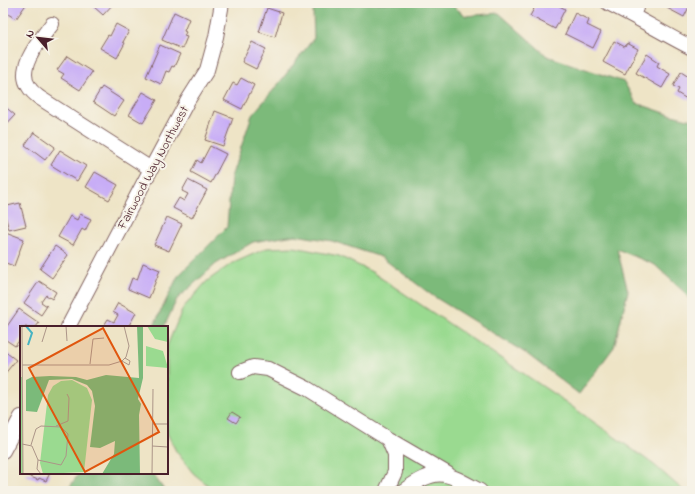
<svg xmlns="http://www.w3.org/2000/svg" width="695" height="494" font-family="'Indie Flower',sans-serif">
<style>
.green{fill:#9ada90;stroke:#727c5e}
.forest{fill:#7bba7a;stroke:#626c52}
.building{fill:#c8adf6}
.lines{fill:none;stroke-linecap:round;stroke-linejoin:round}
.minor-casing{stroke:#836461;stroke-width:16}
.minor{stroke:#fff;stroke-width:14}
.labels{text-anchor:middle;stroke-width:4;stroke-linejoin:round;paint-order:stroke}
.street-label{font-size:13px;fill:#4a1f2b;stroke:#f7f3e8}
.inset-river{fill:none;stroke:#46b3c2;stroke-width:2}
.inset-road{fill:none;stroke:#ac9588;stroke-width:1}
.view{fill:#e0560e;fill-opacity:0.15;stroke:#e0560e;stroke-width:2}
.inset-edge{fill:none;stroke:#4a1f2b;stroke-width:2}
</style>
<rect width="100%" height="100%" fill="#f7f3e8"/>
<filter id="ink" filterUnits="userSpaceOnUse"><feTurbulence type="fractalNoise" baseFrequency=".025" numOctaves="2"/><feDisplacementMap in="SourceGraphic" scale="8" xChannelSelector="R" yChannelSelector="G"/><feConvolveMatrix kernelMatrix="1 2 1 2 8 2 1 2 1" color-interpolation-filters="sRGB"/></filter>
<filter id="wash" filterUnits="userSpaceOnUse"><feTurbulence type="fractalNoise" baseFrequency=".012" numOctaves="4" result="noise"/><feDisplacementMap in="SourceGraphic" scale="16" xChannelSelector="R" yChannelSelector="G"/><feGaussianBlur stdDeviation="0.9" result="paint"/><feColorMatrix in="noise" values="0 0 0 0 0 0 0 0 0 0 0 0 0 0 0 0 0 1.4 0 .05"/><feComposite in="paint" operator="in"/></filter>
<g filter="url(#wash)">
<rect width="100%" height="100%" fill="#eee4c6"/>
<path class="green" d="M294 247 339 256 372 272 557 396 653 464 684 491H215L193 473 176 451 167 433V346L183 308 207 281 231 264 267 248Z"/>
<path class="forest" d="M320 3H449L466 16 499 13 547 56 624 82 636 103 668 114 692 120V303L684 292 655 265 617 249 628 291 614 347 579 394 527 354 433 296 381 257 332 241 295 235 253 242 216 264 177 299 164 327H153L178 276 227 227 231 177 252 115 276 87 314 38 313 12Z
M79 473H152L165 491H67Z"/>
<g id="blocks">
<path class="building" d="M6 3H27L16 19 3 11V7Z
M93 3H114L103 15 93 6 94 4Z
M537 3H542L547 6 549 3H554L565 9 555 29 530 16Z
M669 3H691L684 17 667 8Z
M267 8 282 13 275 37 259 32Z
M174 12 189 19 184 31 186 32 184 36 187 37 182 49 162 40Z
M575 13 589 20 587 25 601 32 593 48 565 34Z
M116 24 129 31 123 42 125 43 117 58 100 48 108 35 110 36Z
M614 41 625 47 627 43 638 49 625 74 603 62Z
M252 42 266 49 256 69 242 62Z
M160 45 180 54 174 67 172 66 169 72 166 71 161 84 146 77Z
M647 54 659 62 657 66 670 74 662 88 636 73Z
M67 56 92 72 80 90 61 78 64 74 57 70Z
M681 72 692 79V102L677 93 679 89 673 86Z
M241 78 254 85 242 109 224 100 233 83 237 85Z
M102 87 124 101 114 116 93 102Z
M143 92 157 100 143 123 129 115Z
M3 105 15 115 3 128Z
M215 111 233 118 223 146 205 140Z
M34 132 55 147 45 160 25 145Z
M210 146 226 154 211 183 191 172 197 160 201 163Z
M60 150 86 166 77 181 51 165Z
M95 172 118 185 109 200 86 187Z
M188 180 207 190 192 218 173 208 179 198 184 201 188 194 182 191Z
M20 203 26 226 9 230 3 207Z
M80 214 91 219 85 231 82 229 73 245 58 237 70 216 77 220Z
M167 217 182 224 169 251 154 245Z
M3 231 24 239 14 266 3 262Z
M55 246 68 255 52 278 40 269Z
M143 263 160 270 149 298 128 289 132 278 137 280Z
M39 281 56 292 52 299 46 295 41 302 47 306 41 315 24 303Z
M118 303 136 313 128 327H103L108 319 114 322 118 315 113 312Z
M19 309 39 323 36 327H21V338L15 346 3 338V332Z
M3 350 16 360 3 376Z
M232 412 240 417 236 423 228 418Z
M27 473H50L46 481 39 478 38 480 26 475Z"/>
</g>
</g>
<g filter="url(#ink)">
<use href="#blocks" fill-opacity="0" stroke="#836461" stroke-width="1"/>
<g class="lines">
<defs>
<path id="minor" d="M608 3C637 17 664 34 692 48
M633 15 638 3
M52 24C41 39 15 68 29 87 31 91 36 95 40 98L151 169
M68 327 151 169 188 100 207 70 216 37 222 3
M240 372 253 367 268 369 308 389 388 439 395 455V472L386 491
M388 439 448 474
M3 451 21 417
M403 491C438 466 445 472 480 491"/>
</defs>
<use href="#minor" class="minor-casing"/>
<use href="#minor" class="minor"/>
</g>
</g>
<g class="labels">
<g class="street-label">
<text transform="translate(152 167) rotate(-62)" y="5">Fairwood Way Northwest</text>
</g>
</g>
<g transform="translate(20 326)">
<rect width="148" height="148" fill="#eee4c6"/>
<path d="M127 0H148V16L135 13ZM126 20 143 25 148 42 126 40ZM0 51H2L3 148H0ZM52 54 67 62 72 74 64 146 23 148 20 137 28 69 33 60 41 55Z" fill="#9ada90"/>
<path d="M117 0H123V52L118 73 121 78 119 89 120 148H82L94 128 95 115 80 122 70 121 75 80 72 65 67 59 52 53 29 54 17 86 6 85V54L12 51 30 50 56 51 67 54 86 49 119 52Z" fill="#7bba7a"/>
<path class="inset-river" d="M6 0 12 7 8 19"/>
<path class="inset-road" d="M2 0 3 148M46 0 47 15M22 16 27 0M102 35 109 39 110 35 105 32M70 38 73 13 84 12M2 39H89L102 35 106 31 109 20 104 0M132 98H148M36 100 48 95 49 72 47 68M2 118 12 120 18 134 41 139 46 130 48 108 41 101 21 100 16 103 11 119M132 120 148 121M18 134 17 143 21 148M132 148 133 63"/>
<path class="view" d="M83 2 139 106 65 146 9 42Z"/>
<rect width="148" height="148" class="inset-edge"/>
</g>
<rect width="695" height="494" fill="none" stroke="#f7f3e8" stroke-width="16"/>
<g transform="translate(38 38) rotate(298)" stroke="#f7f3e8" stroke-width="3" paint-order="stroke">
<path d="M0-3L7 15L0 10L-7 15Z" fill="#4a1f2b"/>
<text y="-6" font-size="11" font-weight="bold" text-anchor="middle" fill="#4a1f2b">N</text>
</g>
</svg>
